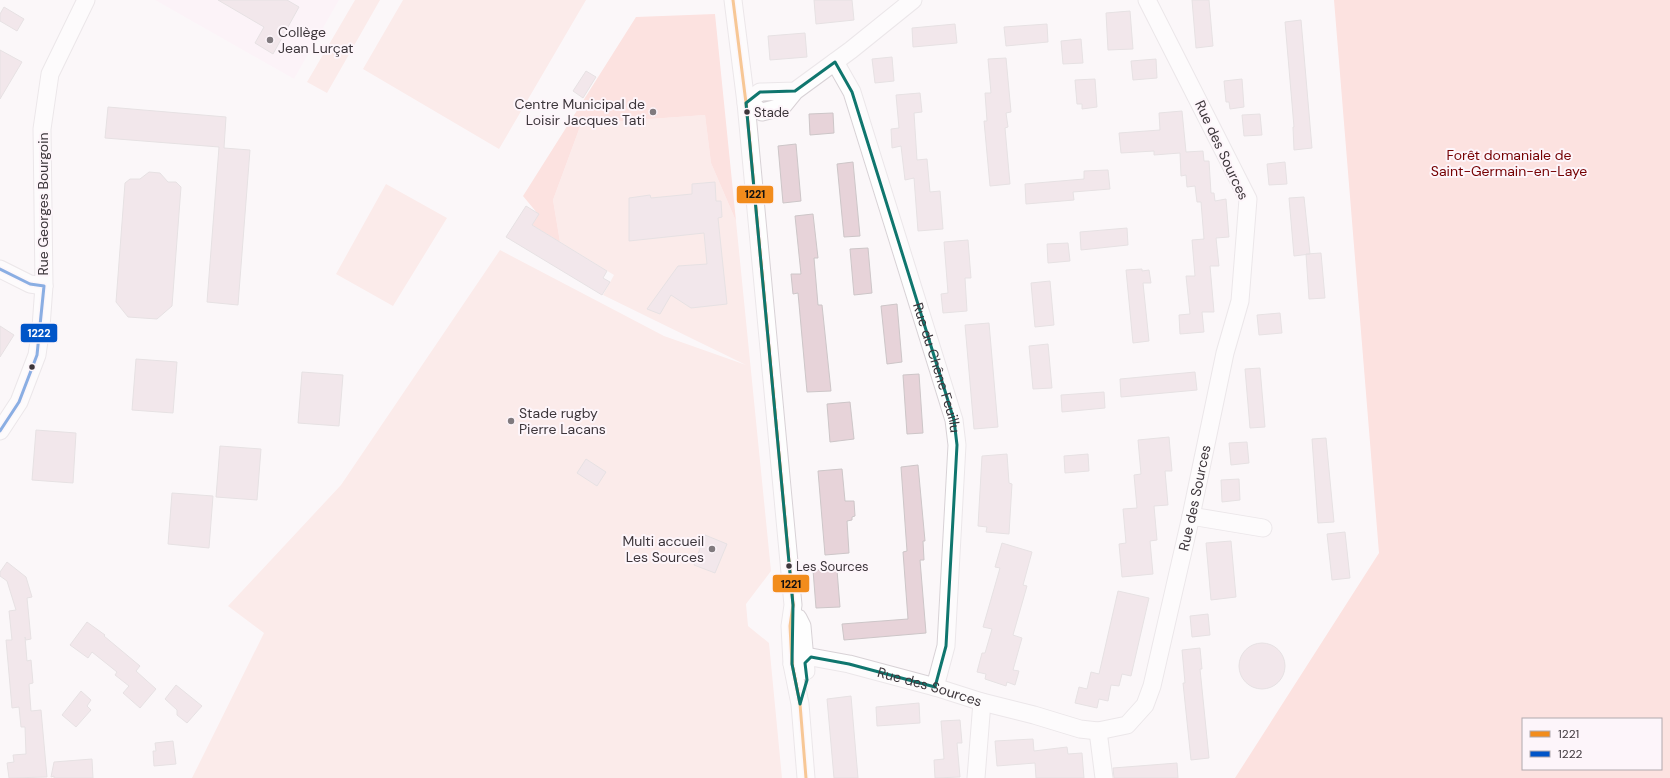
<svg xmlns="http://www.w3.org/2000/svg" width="1670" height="778" font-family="'DM Sans',sans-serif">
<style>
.built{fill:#fceef7}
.green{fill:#fbdbd7}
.forest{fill:#fcc7c0;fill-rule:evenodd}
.building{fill:#e7d3d9;stroke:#cdc6c8}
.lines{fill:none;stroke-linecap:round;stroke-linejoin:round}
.street-casing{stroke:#d8d2d6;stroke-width:19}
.street{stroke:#fefefe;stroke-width:17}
.bus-1-casing{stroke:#fdf5fa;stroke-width:6}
.bus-2-casing{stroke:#fdf5fa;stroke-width:6}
.bus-1{stroke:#f28c1c;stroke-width:3}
.bus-2{stroke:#0055c8;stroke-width:3}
.marked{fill:none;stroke:#0f766e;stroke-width:3;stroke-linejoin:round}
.poi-dot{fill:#807a7e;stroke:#fdf5fa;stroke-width:1.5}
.bus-dot{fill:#3d363b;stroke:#fdf5fa;stroke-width:1.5}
.labels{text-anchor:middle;stroke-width:4;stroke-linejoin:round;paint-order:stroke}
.bus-label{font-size:13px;fill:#3d363b;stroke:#fdf5fa;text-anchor:start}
.poi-label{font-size:14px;fill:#3d363b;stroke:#fdf5fa;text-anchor:start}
.street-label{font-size:14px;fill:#3d363b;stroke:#fdf5fa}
.park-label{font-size:14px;fill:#750102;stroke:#fdf5fa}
.line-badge{stroke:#fdf5fa;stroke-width:1.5}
.badge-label{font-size:11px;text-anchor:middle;font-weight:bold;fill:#fff}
.pale-badge-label{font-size:11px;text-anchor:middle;font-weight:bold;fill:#111}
</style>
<rect width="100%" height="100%" fill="#fbf7f9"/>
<path class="built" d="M155 0H339L294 79Z"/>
<path class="green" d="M355 0H380L327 93 307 82Z
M403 0H586L499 149 363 69Z
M705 115 711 163 736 221 771 571 746 604 748 626 769 643 782 778H192L264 633 228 606 341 485 500 250 664 336 746 365 603 295 614 275 560 242 553 200 581 124Z
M386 184 447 218 393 306 336 274Z"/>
<path class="forest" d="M1334 0H1670V778H1235L1379 553ZM1523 719H1661V769H1523Z
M715 14 736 221 711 163 705 115 581 124 553 200 560 242 532 225 538 214 523 196 636 17Z"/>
<path class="building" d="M218 0H287L299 7 273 54 255 43 264 27Z
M814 0H852L854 20 816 24Z
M1192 0H1209L1213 46 1196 48Z
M4 7 24 19 17 31 0 21V14Z
M1130 11 1133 49 1108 50 1106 13Z
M1301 20 1312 148 1294 150 1293 127H1294L1285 22Z
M955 24 957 43 913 47 912 28Z
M1047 24 1048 42 1006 46 1004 27Z
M805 33 807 57 770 60 768 36Z
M1081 39 1083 63 1063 64 1061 41Z
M0 50 22 62 0 99Z
M892 57 894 81 875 83 872 59Z
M1006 58 1011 112 1006 113 1008 127 1005 128 1010 184 990 186 984 121H987L985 93H991L988 59Z
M1156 59 1157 78 1133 80 1131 61Z
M586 71 596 77 583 98 573 91Z
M1095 79 1097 107 1082 109V104H1077L1075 80Z
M1242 79 1244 107 1230 109 1229 102H1226L1224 81Z
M920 93 922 112 914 113 917 160 927 159 930 192 940 191 943 229 918 231 914 178 905 180 901 146 892 148 891 129 899 128 896 95Z
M108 107 226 117 224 148 250 150 238 305 207 302 219 147 105 138Z
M1182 111 1186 152 1203 151 1204 161H1209L1211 193H1214L1215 201 1226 199 1229 237 1216 238 1219 266H1210L1214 312H1202L1204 332 1180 334 1179 315 1190 314 1186 276H1195L1192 240 1204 239 1201 202H1197L1195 186 1187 187 1186 175 1181 176 1180 153 1154 155V151L1121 153 1119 133 1160 130 1159 113Z
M833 113 834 133 810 135 809 114Z
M1260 114 1262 135 1244 136 1242 115Z
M796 144 801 201 783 203 778 146Z
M853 162 860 236 844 237 837 164Z
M1285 162 1287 184 1269 185 1267 164Z
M1108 170 1110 189 1073 192 1074 200 1026 204 1025 184 1084 179V171Z
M149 172 160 173 168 182H176L181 187 172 306 157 319 128 317 116 302 125 183 130 179H140Z
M715 182 716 201H721L722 217 718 218 727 304 691 308 671 295 660 314 647 309 678 266 707 264 704 233 629 241V198L650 195 651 198 692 194V184Z
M1304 197 1310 254 1294 256 1289 198Z
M526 206 539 214 532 225 607 271 603 278 610 282 602 295 506 237Z
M813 214 818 258H814L818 305H822L831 391 807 392 798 293 793 294 791 274H801L795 216Z
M1127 228 1128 245 1081 250 1080 232Z
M968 240 971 278H965L967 311 943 313 941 294 948 293 944 242Z
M1068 243 1070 261 1048 263 1047 244Z
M868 248 872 293 854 295 850 249Z
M1321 253 1325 298 1309 299 1306 254Z
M1142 269V271L1149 270 1151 283H1143L1149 341 1133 343 1126 270Z
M1050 281 1054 325 1035 327 1031 283Z
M897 304 902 362 887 364 881 306Z
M1280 313 1282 333 1259 335 1257 315Z
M989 323 998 427 974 429 965 325Z
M0 326 14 335 0 357Z
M1048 344 1052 388 1033 389 1029 346Z
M136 359 177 362 173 413 132 410Z
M1260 368 1265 427 1250 428 1245 369Z
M302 372 343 375 339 426 298 423Z
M1195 372 1197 390 1121 397 1120 379Z
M919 374 923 433 907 434 903 375Z
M1104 392 1105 408 1062 412 1061 395Z
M850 402 854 439 830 442 827 404Z
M36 430 76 433 73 483 32 480Z
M1169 437 1172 471H1165L1168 505 1154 506 1157 540 1150 541 1153 574 1122 577 1119 544 1126 543 1123 509 1137 508 1134 475 1141 474 1138 440Z
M1326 438 1334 522 1318 523 1312 439Z
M1247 442 1249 463 1231 465 1229 443Z
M220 446 261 449 257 500 216 497Z
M1007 454 1009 483 1012 484 1009 534 986 532 987 527 978 526 982 456Z
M1088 454 1089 471 1065 473 1064 456Z
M586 459 606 472 597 486 577 473Z
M918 465 925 541H923L924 560H920L926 633 844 640 842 624 908 619 903 552 907 551 901 467Z
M842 469 845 501H854L855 516 852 517V520L847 521 849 553 825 555 818 471Z
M1239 479 1240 500 1222 502 1221 480Z
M172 493 213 496 209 548 168 544Z
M1345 532 1350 578 1332 580 1327 534Z
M705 535 727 544 715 573 694 565Z
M1231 541 1236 597 1211 600 1206 543Z
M1002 543 1032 552 1023 585 1027 586 1013 635 1022 638 1013 670 1019 671 1015 685 1007 682 1006 686 985 679 986 674 977 672 982 653H985L992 629 983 627 1000 568 995 567Z
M7 562 26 577 32 597 27 598 31 639 26 640 25 637 27 661 31 660 33 683 29 684 31 711 41 710 47 777 9 778 7 763 14 762 13 755 26 754 25 727H21L19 707 12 708 6 640H12L9 611 16 610 7 581 0 576V572Z
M813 570H837L840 607 816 608Z
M1118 591 1149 598 1131 676 1122 674 1119 686 1111 685 1108 701 1099 699 1097 708 1075 703 1079 687 1087 689 1091 672 1099 674Z
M1208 614 1210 635 1192 637 1190 616Z
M87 622 105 635 104 636 140 666 136 671 156 689 140 708 123 693 129 686 115 675 117 672 92 652 88 658 70 645Z
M1239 666a23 23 0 1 1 46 0a23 23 0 1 1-46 0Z
M1200 648 1202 669H1200L1209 758 1191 760 1183 683H1185L1182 650Z
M176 685 202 706 187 723 177 715V710L165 699Z
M81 691 91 700 87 706 91 710 76 727 62 715Z
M851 696 858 778H834L827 699Z
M919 703 920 723 877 726 876 707Z
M960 720 962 743H957L960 777 935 778 934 760 944 759 941 721Z
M1033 739 1034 751 1067 747 1068 754 1082 753 1084 778H1036L1035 763 997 766 995 741Z
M173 741 176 764 154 766 153 751H156L155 743Z
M92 759 93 778H54V776L51 777 54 762Z
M1177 763 1178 778H1114L1113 768Z"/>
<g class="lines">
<defs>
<g id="street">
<path d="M733 0 746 103 793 605 790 626 792 664 800 704 806 778"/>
<path id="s1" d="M835 62 852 92 954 420 957 445 946 646 935 687"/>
<path d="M795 91 760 92 746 103 762 112 782 107 795 91 851 50 913 0"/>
<path d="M0 269 30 284 44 286"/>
<path d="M0 431 19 402 37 355 41 327 44 286 42 129 50 74 86 0"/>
<path d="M1191 516 1263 528"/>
<path d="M798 618 802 626 806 671"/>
<path id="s2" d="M792 664 805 663 811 657 849 664 935 687 982 702 1034 715 1080 729 1098 731 1127 725 1145 705 1152 686 1191 516 1225 353 1240 301 1248 199 1147 0"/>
<path d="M1098 731 1104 778"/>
<path d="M976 778 982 702"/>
</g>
</defs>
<use href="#street" class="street-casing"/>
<use href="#street" class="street"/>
<defs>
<path id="bus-1" d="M733 0 746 103 793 605 790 626 792 664 800 704 806 778"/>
<path id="bus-2" d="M0 269 30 284 44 286
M0 431 19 402 37 355 44 286"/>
</defs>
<use href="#bus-1" class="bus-1-casing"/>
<use href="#bus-2" class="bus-2-casing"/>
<use href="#bus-1" class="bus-1"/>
<use href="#bus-2" class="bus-2"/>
</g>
<path d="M0 0H1670V778H0ZM835 62 852 92 954 420 957 445 946 646 935 687 849 664 811 657 805 663 807 680 800 704 792 664 793 605 746 103 760 92 795 91Z" fill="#fbf7f9" fill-opacity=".55" fill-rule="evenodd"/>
<path class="marked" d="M835 62 852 92 954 420 957 445 946 646 935 687 849 664 811 657 805 663 807 680 800 704 792 664 793 605 746 103 760 92 795 91Z"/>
<g class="poi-dot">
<circle cx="270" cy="40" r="4"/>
<circle cx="653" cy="112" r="4"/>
<circle cx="511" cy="421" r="4"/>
<circle cx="712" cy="549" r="4"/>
</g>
<g class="bus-dot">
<circle cx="747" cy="112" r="3.5"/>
<circle cx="32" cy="367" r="3.5"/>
<circle cx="789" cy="566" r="3.5"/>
</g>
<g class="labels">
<g class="bus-label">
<text x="754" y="117">Stade</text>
<text x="796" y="571">Les Sources</text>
</g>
<g class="poi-label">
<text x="278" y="37">Collège<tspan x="278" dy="16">Jean Lurçat</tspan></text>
<text x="645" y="109" text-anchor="end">Centre Municipal de<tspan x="645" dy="16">Loisir Jacques Tati</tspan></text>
<text x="519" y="418">Stade rugby<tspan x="519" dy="16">Pierre Lacans</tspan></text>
<text x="704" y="546" text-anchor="end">Multi accueil<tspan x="704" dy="16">Les Sources</tspan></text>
</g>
<g class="street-label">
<text transform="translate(1222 150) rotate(65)" y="5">Rue des Sources</text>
<text transform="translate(43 204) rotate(-90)" y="5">Rue Georges Bourgoin</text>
<text dy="5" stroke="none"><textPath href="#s1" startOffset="323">Rue du Chêne Feuillu</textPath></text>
<text dy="5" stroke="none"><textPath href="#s2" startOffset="588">Rue des Sources</textPath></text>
<text dy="5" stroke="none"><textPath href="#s2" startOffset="144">Rue des Sources</textPath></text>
</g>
<g class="park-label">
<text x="1509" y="160">Forêt domaniale de<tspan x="1509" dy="16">Saint-Germain-en-Laye</tspan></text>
</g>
</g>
<g class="line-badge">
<rect x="736" y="185" width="38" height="19" rx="4" fill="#f28c1c"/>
<rect x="20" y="323" width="38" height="20" rx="4" fill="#0055c8"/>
<rect x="772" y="574" width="38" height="19" rx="4" fill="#f28c1c"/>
</g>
<g class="badge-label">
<text x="39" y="337">1222</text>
</g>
<g class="pale-badge-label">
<text x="755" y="198">1221</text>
<text x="791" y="588">1221</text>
</g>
<rect x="1522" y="718" width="140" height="52" fill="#fdf5fa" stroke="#b0a9ae"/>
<rect x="1530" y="731" width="20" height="6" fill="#f28c1c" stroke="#b0a9ae"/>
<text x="1558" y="738" font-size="12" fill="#3d363b">1221</text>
<rect x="1530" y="751" width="20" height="6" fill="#0055c8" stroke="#b0a9ae"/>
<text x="1558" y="758" font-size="12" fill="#3d363b">1222</text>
</svg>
